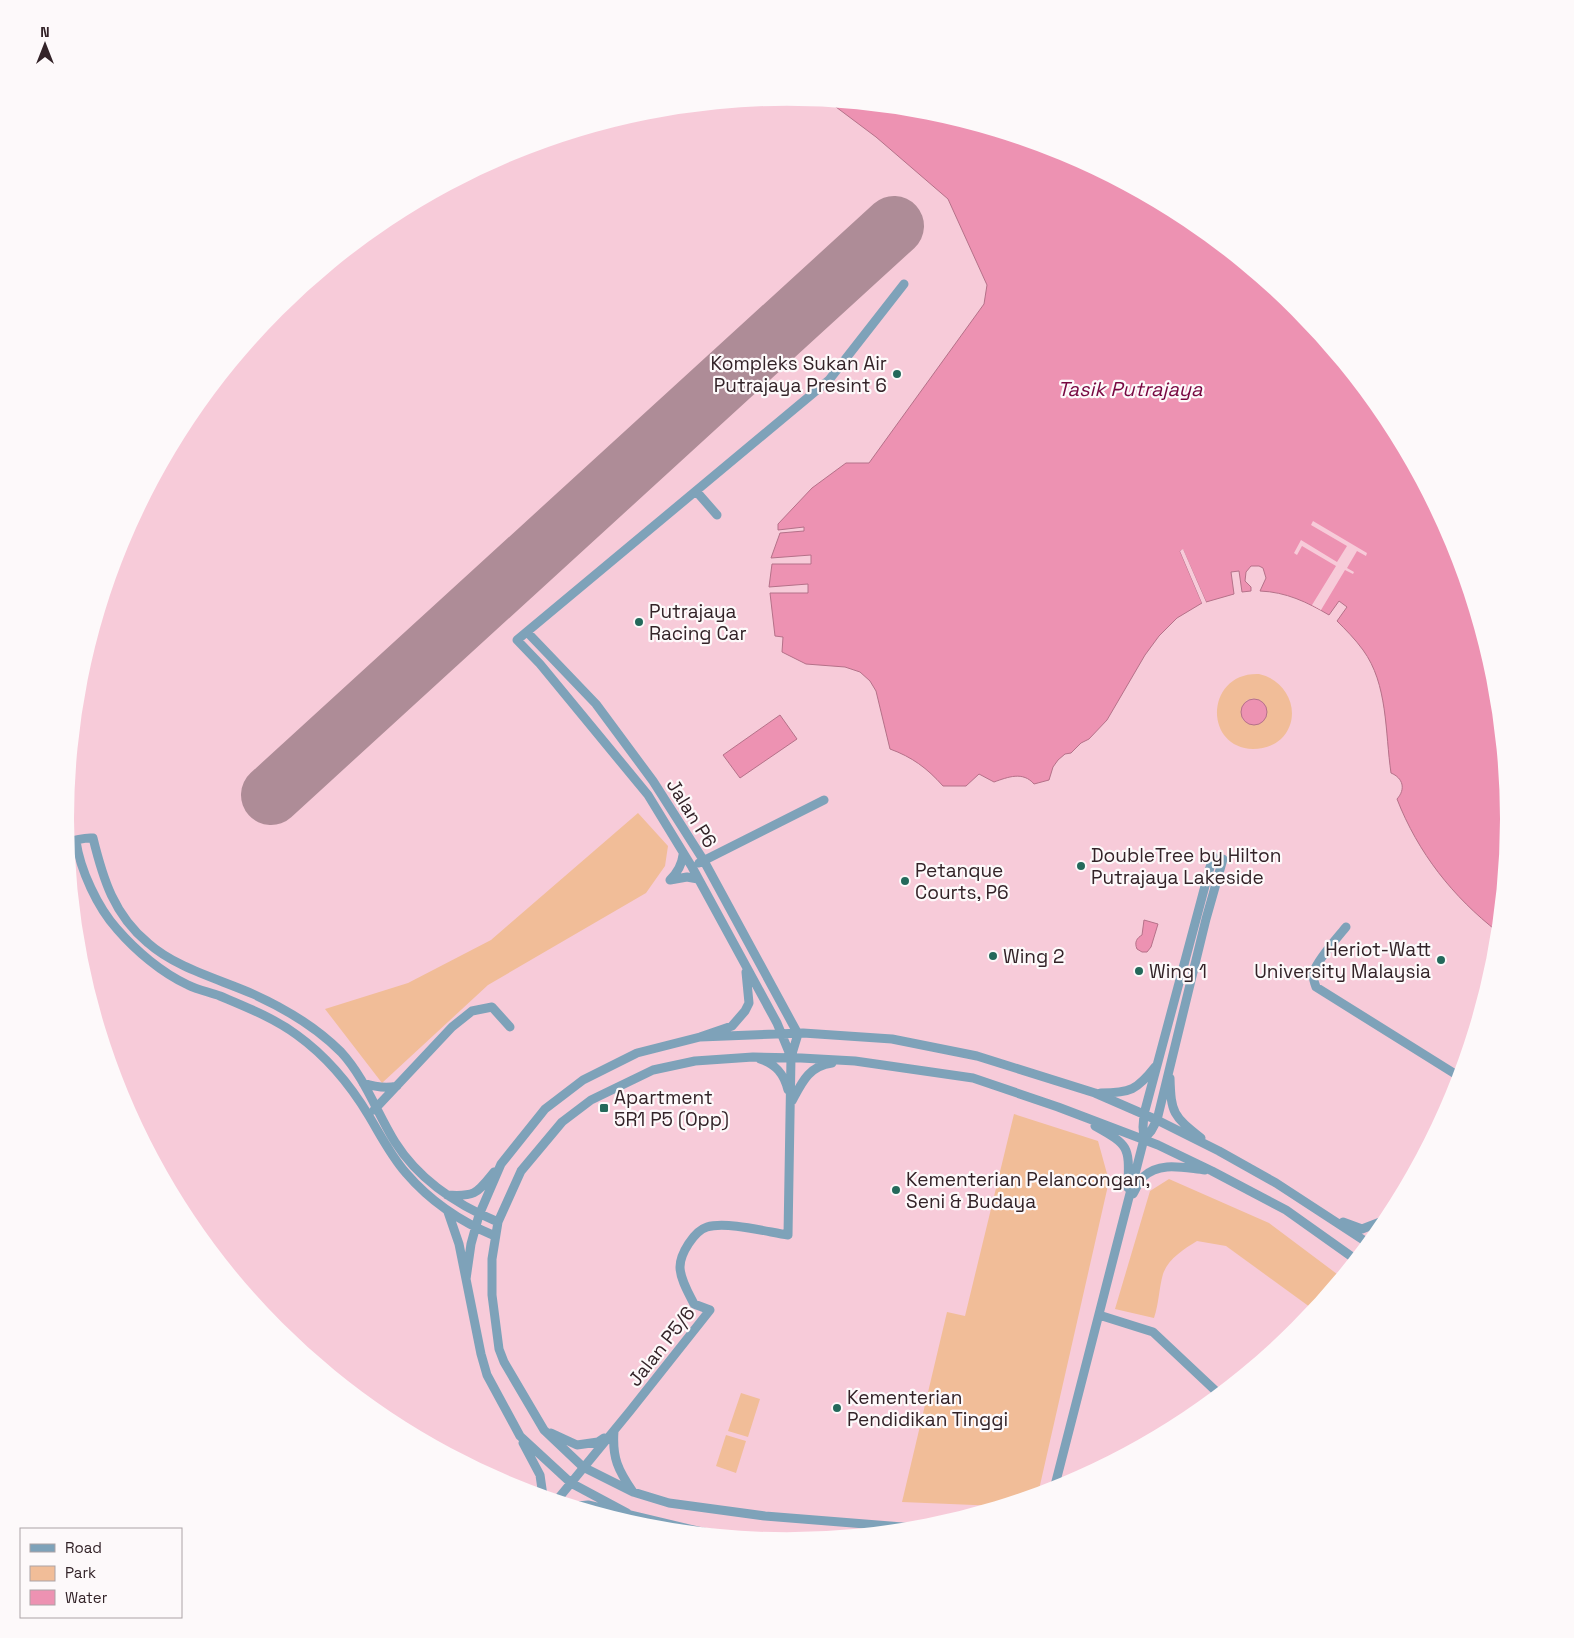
<svg xmlns="http://www.w3.org/2000/svg" width="1574" height="1638" font-family="'Space Grotesk',sans-serif">
<style>
.green{fill:#f1bd98;fill-rule:evenodd}
.water{fill:#ed92b2;stroke:#b57189}
.pier{fill:#f7cbd9}
.lines{fill:none;stroke-linecap:round;stroke-linejoin:round}
.runway{stroke:#ae8c97;stroke-width:60}
.minor{stroke:#7ea2b9;stroke-width:9}
.poi-dot{fill:#24695b;stroke:#fdf9fa;stroke-width:2}
.labels{text-anchor:middle;stroke-width:4.5;stroke-linejoin:round;paint-order:stroke}
.poi-label{font-size:19px;fill:#332328;stroke:#fdf9fa;text-anchor:start}
.street-label{font-size:19px;fill:#332328;stroke:#fdf9fa}
.water-label{font-size:20px;font-style:italic;fill:#770741;stroke:#fdf9fa}
</style>
<rect width="100%" height="100%" fill="#f7cbd9"/>
<path class="green" d="M1259 674C1288 680 1304 716 1281 739 1273 746 1263 749 1253 749 1203 748 1205 672 1259 674ZM1250 699C1261 697 1268 705 1267 716L1247 722 1243 720 1241 712 1246 701Z
M638 813 668 846 665 866 646 893 488 985 382 1083 325 1009 408 983 491 940Z
M1014 1114 1098 1141 1109 1181 1038 1494 998 1506 902 1502 947 1312 965 1316Z
M1169 1179 1269 1223 1341 1277 1314 1310 1226 1246 1197 1241C1184 1249 1168 1259 1163 1274 1159 1288 1159 1303 1154 1318L1115 1309 1150 1191Z
M741 1393 760 1399 748 1437 728 1431Z
M726 1435 746 1441 736 1473 716 1466Z"/>
<path class="water" d="M828 101 928 111 1064 152 1188 219 1298 309 1387 418 1454 543 1495 678 1509 819 1498 932C1453 897 1418 853 1397 799 1406 789 1403 778 1391 773 1385 732 1388 684 1363 650 1355 639 1346 630 1337 621L1347 607 1339 601 1329 615C1307 602 1286 592 1260 591L1266 578 1263 568 1259 566H1251L1246 572 1245 581 1251 587V591L1242 592 1239 571 1231 572 1234 594 1206 602 1183 550 1180 551 1202 603 1177 618 1159 636 1145 655 1107 720 1089 739 1081 743 1071 753 1065 754 1058 760 1053 767 1049 780 1034 784C1023 771 1008 777 994 782L979 774 966 786H943C927 768 912 757 890 749L876 691 870 681 860 672 845 667 806 664 782 652 783 637 775 636 770 593H808V584L769 587 772 564H811V555L771 558 780 533 804 531V527L778 530V524L812 488 846 463H869L984 304 987 285 948 199 876 137Z
M1241 712a13 13 0 1 1 26 0a13 13 0 1 1-26 0Z
M780 715 797 739 740 778 723 755Z
M1144 920 1158 924 1151 947 1147 952H1142L1137 949C1134 942 1137 938 1142 935Z"/>
<path class="pier" d="M1313 521 1367 553 1366 556 1357 551 1347 568 1354 572 1353 574 1345 570 1321 610 1312 605 1336 566 1302 546 1297 555 1294 553 1301 540 1337 562 1347 546 1311 525Z
M1183 549 1206 602 1202 603 1180 551Z"/>
<g class="lines">
<path class="runway" d="M271 795 894 226"/>
<path class="minor" d="M696 491 717 515
M527 632 596 704 653 781 704 861 798 1034
M67 841C78 841 82 837 93 838 103 879 114 915 148 943 176 968 219 979 253 994 284 1008 317 1028 341 1052 365 1078 377 1113 395 1142 419 1180 457 1205 498 1222
M76 841C80 870 98 908 117 929 136 951 162 973 188 985 198 990 209 992 220 996 246 1007 274 1018 297 1035 326 1056 351 1086 369 1116 381 1136 391 1156 406 1173 430 1201 461 1222 495 1236
M699 863 824 800
M670 880C677 873 682 864 683 855
M670 880 687 877 698 879
M1346 927C1337 938 1318 959 1314 971 1312 976 1314 982 1316 987L1460 1077
M700 1037 803 1033 892 1039 977 1056 1095 1093 1157 1120 1219 1151 1276 1183 1368 1243
M791 1057 777 1023 692 867 648 795 540 664 517 640 829 380 904 284
M760 1059C776 1064 784 1074 788 1090
M1170 1078C1171 1113 1173 1116 1201 1138
M363 1083C375 1087 385 1089 397 1086
M1101 1093C1130 1093 1137 1090 1155 1067
M792 1101C802 1082 809 1066 832 1063
M374 1110 452 1027 472 1011 492 1007 510 1027
M1095 1126C1131 1146 1129 1147 1128 1188
M1144 1139 1151 1131 1157 1120 1206 919 1223 859
M1133 1194C1136 1189 1139 1181 1143 1177 1160 1161 1184 1168 1205 1170
M447 1195C476 1197 477 1193 494 1172
M448 1212 459 1244 481 1354 487 1375 520 1436 571 1483 627 1513
M1343 1222 1362 1229 1388 1219
M466 1279 471 1244 479 1215 501 1164 545 1109 583 1080 637 1053 700 1037 732 1026 745 1011 749 1003 746 972
M1099 1315 1153 1332 1219 1394
M614 1431C612 1458 618 1470 633 1492
M551 1433 577 1445 598 1442 604 1438
M523 1443 540 1475 543 1496
M1054 1489 1144 1139 1143 1127 1144 1114 1213 856
M557 1500 630 1411 710 1310 694 1304C689 1294 680 1279 680 1267 680 1254 694 1231 707 1227 726 1221 768 1232 788 1235L791 1057 798 1034
M578 1506 588 1505 702 1532 731 1536
M915 1528 765 1516 669 1503 633 1492 583 1467 544 1430 504 1362 499 1349 492 1295V1259L498 1222 521 1171 562 1122 591 1100 653 1070 695 1061 753 1057 801 1058 855 1061 973 1078 1058 1107 1158 1145 1212 1171 1286 1210 1355 1259"/>
</g>
<g class="poi-dot">
<circle cx="897" cy="374" r="5"/>
<circle cx="639" cy="622" r="5"/>
<circle cx="1081" cy="866" r="5"/>
<circle cx="905" cy="881" r="5"/>
<circle cx="993" cy="956" r="5"/>
<circle cx="1441" cy="960" r="5"/>
<circle cx="1139" cy="971" r="5"/>
<rect x="599" y="1103" width="10" height="10" rx="2.5"/>
<circle cx="896" cy="1190" r="5"/>
<circle cx="837" cy="1408" r="5"/>
</g>
<g class="labels">
<g class="poi-label">
<text x="887" y="370" text-anchor="end">Kompleks Sukan Air<tspan x="887" dy="22">Putrajaya Presint 6</tspan></text>
<text x="649" y="618">Putrajaya<tspan x="649" dy="22">Racing Car</tspan></text>
<text x="1091" y="862">DoubleTree by Hilton<tspan x="1091" dy="22">Putrajaya Lakeside</tspan></text>
<text x="915" y="877">Petanque<tspan x="915" dy="22">Courts, P6</tspan></text>
<text x="1431" y="956" text-anchor="end">Heriot-Watt<tspan x="1431" dy="22">University Malaysia</tspan></text>
<text x="1003" y="963">Wing 2</text>
<text x="1149" y="978">Wing 1</text>
<text x="614" y="1104">Apartment<tspan x="614" dy="22">5R1 P5 (Opp)</tspan></text>
<text x="906" y="1186">Kementerian Pelancongan,<tspan x="906" dy="22">Seni &amp; Budaya</tspan></text>
<text x="847" y="1404">Kementerian<tspan x="847" dy="22">Pendidikan Tinggi</tspan></text>
</g>
<g class="street-label">
<text transform="translate(692 813) rotate(58)" y="7">Jalan P6</text>
<text transform="translate(661 1346) rotate(-52)" y="7">Jalan P5/6</text>
</g>
<g class="water-label">
<text x="1130" y="396">Tasik Putrajaya</text>
</g>
</g>
<path d="M0 0H1574V1638H0ZM74 819a713 713 0 1 1 1426 0a713 713 0 1 1-1426 0Z" fill="#fdf9fa" fill-rule="evenodd"/>
<rect x="20" y="1528" width="162" height="90" fill="#fdf9fa" stroke="#aca3a6"/>
<rect x="30" y="1544" width="25" height="8" fill="#7ea2b9" stroke="#aca3a6"/>
<text x="65" y="1553" font-size="15" fill="#332328">Road</text>
<rect x="30" y="1566" width="25" height="15" fill="#f1bd98" stroke="#aca3a6"/>
<text x="65" y="1578" font-size="15" fill="#332328">Park</text>
<rect x="30" y="1590" width="25" height="15" fill="#ed92b2" stroke="#aca3a6"/>
<text x="65" y="1603" font-size="15" fill="#332328">Water</text>
<g transform="translate(45 45)" stroke="#fdf9fa" stroke-width="4" paint-order="stroke">
<path d="M0-4L9 19L0 12L-9 19Z" fill="#332328"/>
<text y="-8" font-size="14" font-weight="bold" text-anchor="middle" fill="#332328">N</text>
</g>
</svg>
